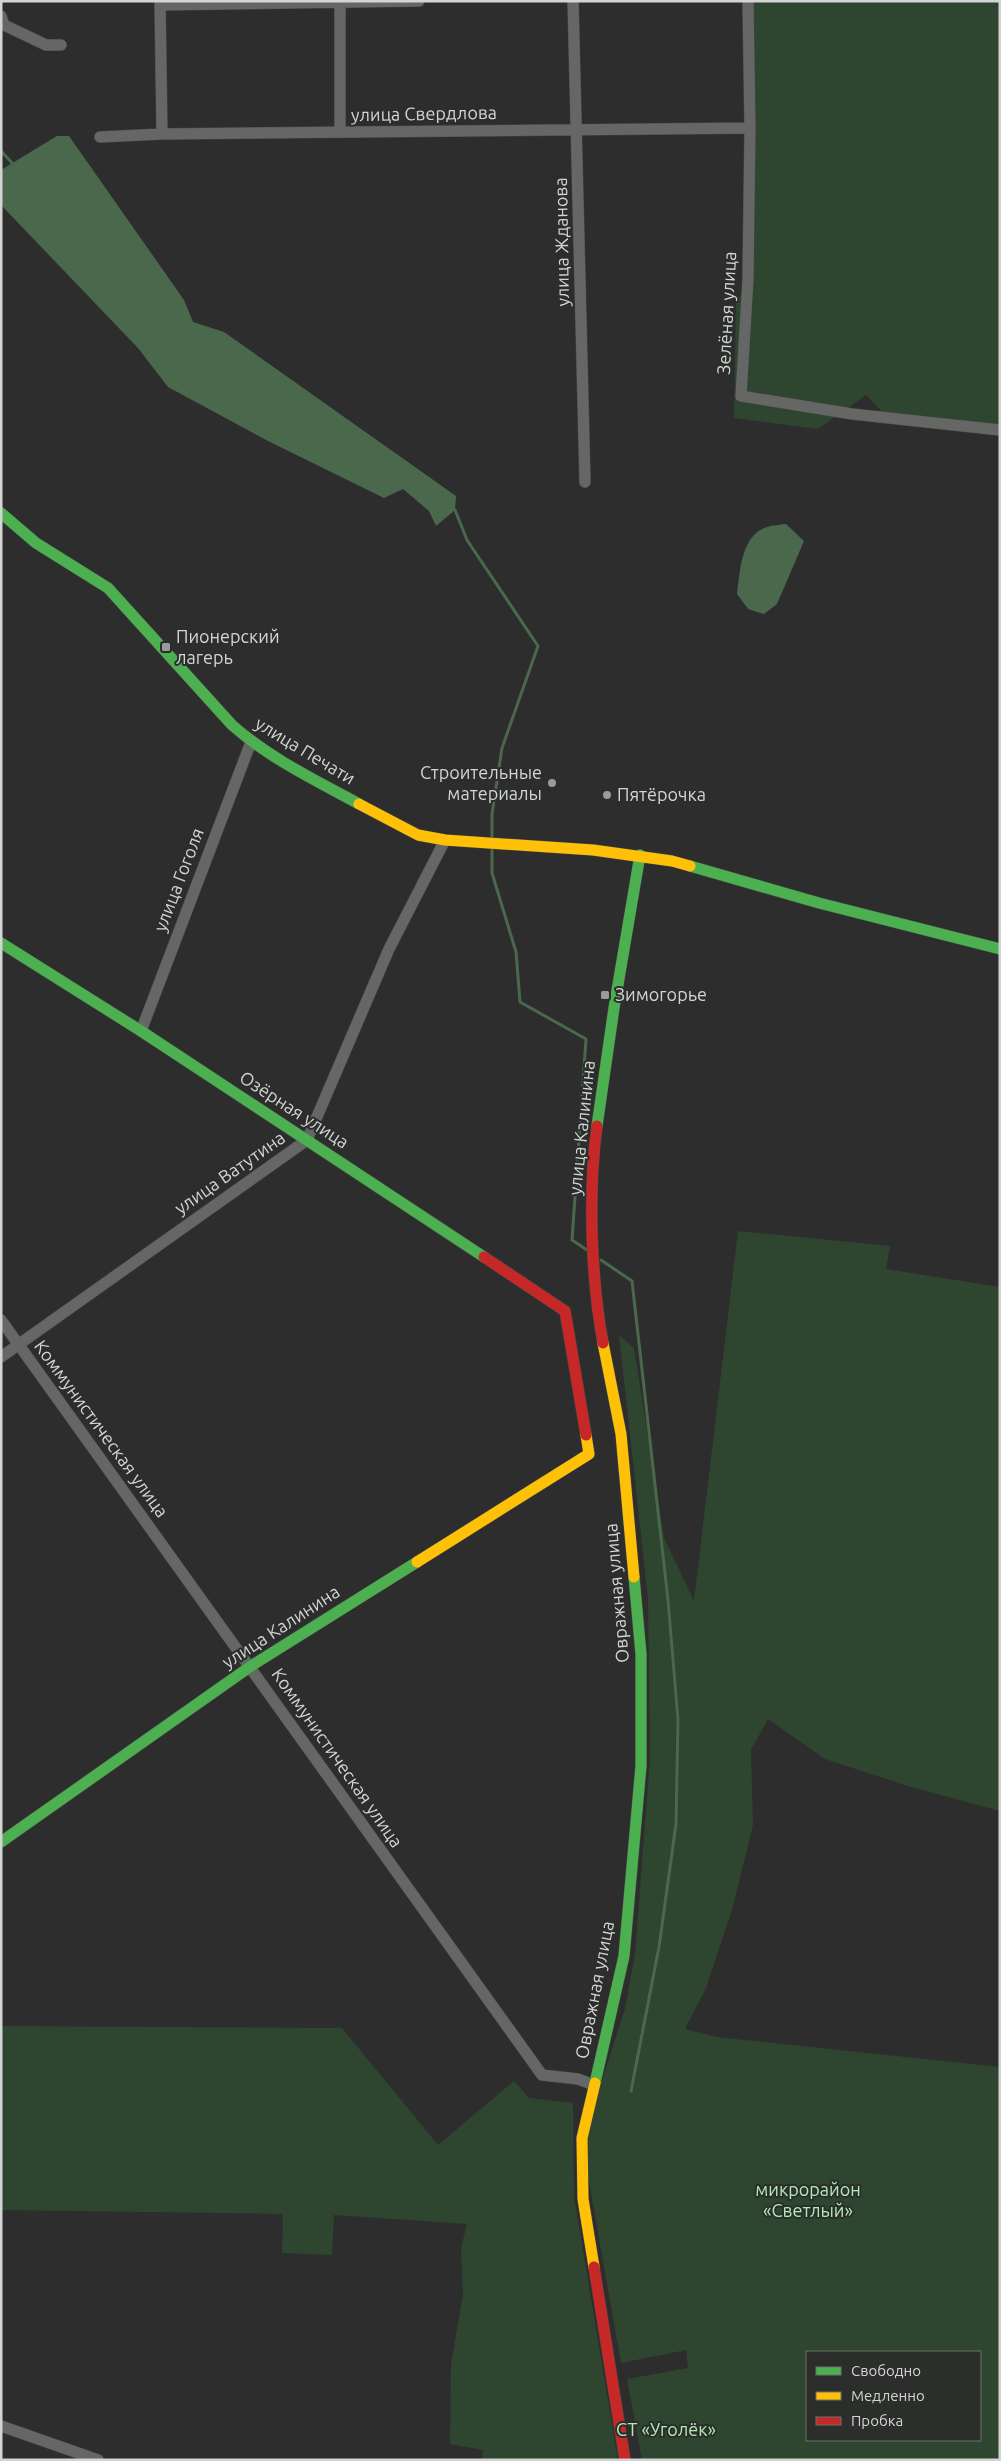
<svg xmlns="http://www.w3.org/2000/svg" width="1001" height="2461" font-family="Ubuntu,sans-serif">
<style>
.green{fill:#2e4530;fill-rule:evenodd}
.water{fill:#4a694c}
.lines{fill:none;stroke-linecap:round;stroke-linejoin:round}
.stream{stroke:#4a694c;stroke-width:3}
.street-casing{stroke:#474847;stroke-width:12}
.fast-casing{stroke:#474847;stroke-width:12}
.slow-casing{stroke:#474847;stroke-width:12}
.jam-casing{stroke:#474847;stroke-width:12}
.street{stroke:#656765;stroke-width:11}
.fast{stroke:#4caf50;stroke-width:11}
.slow{stroke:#ffc107;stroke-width:11}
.jam{stroke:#c62828;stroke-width:11}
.poi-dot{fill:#999a99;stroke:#2c2e2c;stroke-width:2}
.labels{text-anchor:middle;stroke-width:4;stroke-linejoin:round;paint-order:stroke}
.street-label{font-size:18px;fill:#d3d4d3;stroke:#2c2e2c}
.poi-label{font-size:18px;fill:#d3d4d3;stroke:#2c2e2c;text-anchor:start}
.park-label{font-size:18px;fill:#b1eab5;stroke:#2c2e2c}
</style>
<rect width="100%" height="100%" fill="#2d2d2d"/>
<path class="green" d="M752 1H1000V436L893 423 866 395 818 429 734 418 736 301 754 280Z
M738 1231 890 1246 886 1269 1000 1287V1811L911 1787 825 1759 768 1719 751 1750 753 1825 732 1910 706 1988 685 2029 717 2037 1000 2067V2460H642L627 2379 688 2368 686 2350 621 2363 582 2142 625 2009 635 1954 650 1759 648 1599 619 1335 634 1348 664 1538 694 1601ZM807 2352H980V2440H807Z
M1 2026 342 2028 438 2145 514 2081 529 2098 573 2103 574 2196 618 2460H482L483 2450 450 2444 451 2364 463 2294 461 2248 467 2224 334 2215 332 2255 282 2253 283 2214 1 2210Z"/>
<path class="water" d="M57 136H69L184 300 193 322 224 332 456 496 455 510 436 526 429 511 403 489 384 498 268 441 168 387 138 348 1 205V170Z
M786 524 804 541 777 604 764 614 748 609 737 594C740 572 741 535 767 527 773 525 780 525 786 524Z"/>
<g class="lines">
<path class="stream" d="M1 151 15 166
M452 508 455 510 467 540 538 646 502 748 492 814V837
M492 848V873L516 952 520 1002 586 1039 572 1240 590 1252
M601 1260 632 1281 668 1600 678 1720 676 1824 659 1947 631 2091"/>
<defs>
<path id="street" d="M160 1 162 134
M573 1 585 482
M748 1 750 128 748 279 741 396 852 414 1000 430
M160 5 419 1
M1 16 4 25 46 45H61
M340 132V1
M100 137 162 134 750 128
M141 1031 251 742
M1 1320 542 2075 578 2079 594 2085
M1 1357 307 1140 389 949 445 840
M1 2426 98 2460"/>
<path id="fast" d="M1 513 36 543 108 588 232 725C269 758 315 780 359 804
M690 866 819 903 1000 949
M1 943 141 1031 484 1257
M597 1126 614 1008 640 855
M1 1842 251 1666 417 1562
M595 2083 624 1956 641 1766V1654L634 1577"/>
<path id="slow" d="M359 804 418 835 445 840 593 850 672 861 690 866
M603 1343 621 1434 634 1577
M417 1562 589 1454 586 1435
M594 2267 583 2199 582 2138 595 2083"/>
<path id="jam" d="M597 1126C588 1191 591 1278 603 1343
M484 1257 565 1311 586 1435
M594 2267 625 2460"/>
</defs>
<use href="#street" class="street-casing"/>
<use href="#fast" class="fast-casing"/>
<use href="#slow" class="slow-casing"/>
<use href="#jam" class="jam-casing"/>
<use href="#street" class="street"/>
<use href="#fast" class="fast"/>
<use href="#slow" class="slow"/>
<use href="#jam" class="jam"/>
</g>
<g class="poi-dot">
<rect x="161" y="642" width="10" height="10" rx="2.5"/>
<circle cx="552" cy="783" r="5"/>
<circle cx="607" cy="795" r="5"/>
<rect x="600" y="990" width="10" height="10" rx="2.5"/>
</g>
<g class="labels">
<g class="street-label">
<text transform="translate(424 114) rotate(-1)" y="6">улица Свердлова</text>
<text transform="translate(562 242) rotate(-91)" y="6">улица Жданова</text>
<text transform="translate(727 313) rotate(-87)" y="6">Зелёная улица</text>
<text transform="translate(305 751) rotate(31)" y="6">улица Печати</text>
<text transform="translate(179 880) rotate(-69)" y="6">улица Гоголя</text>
<text transform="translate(294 1110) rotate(33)" y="6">Озёрная улица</text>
<text transform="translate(582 1128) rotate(-84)" y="6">улица Калинина</text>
<text transform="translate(230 1173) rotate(-35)" y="6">улица Ватутина</text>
<text transform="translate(101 1429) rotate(54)" y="6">Коммунистическая улица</text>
<text transform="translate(617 1593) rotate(-95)" y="6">Овражная улица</text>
<text transform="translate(281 1627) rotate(-33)" y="6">улица Калинина</text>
<text transform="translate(337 1758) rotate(55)" y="6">Коммунистическая улица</text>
<text transform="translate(595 1990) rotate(-79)" y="6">Овражная улица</text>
</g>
<g class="poi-label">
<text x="176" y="643">Пионерский<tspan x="176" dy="21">лагерь</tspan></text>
<text x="542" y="779" text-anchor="end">Строительные<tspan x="542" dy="21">материалы</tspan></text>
<text x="617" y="801">Пятёрочка</text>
<text x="615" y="1001">Зимогорье</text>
</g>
<g class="park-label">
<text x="808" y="2196">микрорайон<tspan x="808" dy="21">«Светлый»</tspan></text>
<text x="666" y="2436">СТ «Уголёк»</text>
</g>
</g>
<rect width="1001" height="2461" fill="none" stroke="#d3d4d3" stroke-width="5"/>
<rect x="806" y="2351" width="175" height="90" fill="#2c2e2c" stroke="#6f706f"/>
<rect x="816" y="2367" width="25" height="8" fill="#4caf50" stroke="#6f706f"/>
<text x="851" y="2376" font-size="15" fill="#d3d4d3">Свободно</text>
<rect x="816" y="2392" width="25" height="8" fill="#ffc107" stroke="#6f706f"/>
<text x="851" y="2401" font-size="15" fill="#d3d4d3">Медленно</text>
<rect x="816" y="2417" width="25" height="8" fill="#c62828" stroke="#6f706f"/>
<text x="851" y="2426" font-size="15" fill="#d3d4d3">Пробка</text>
</svg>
